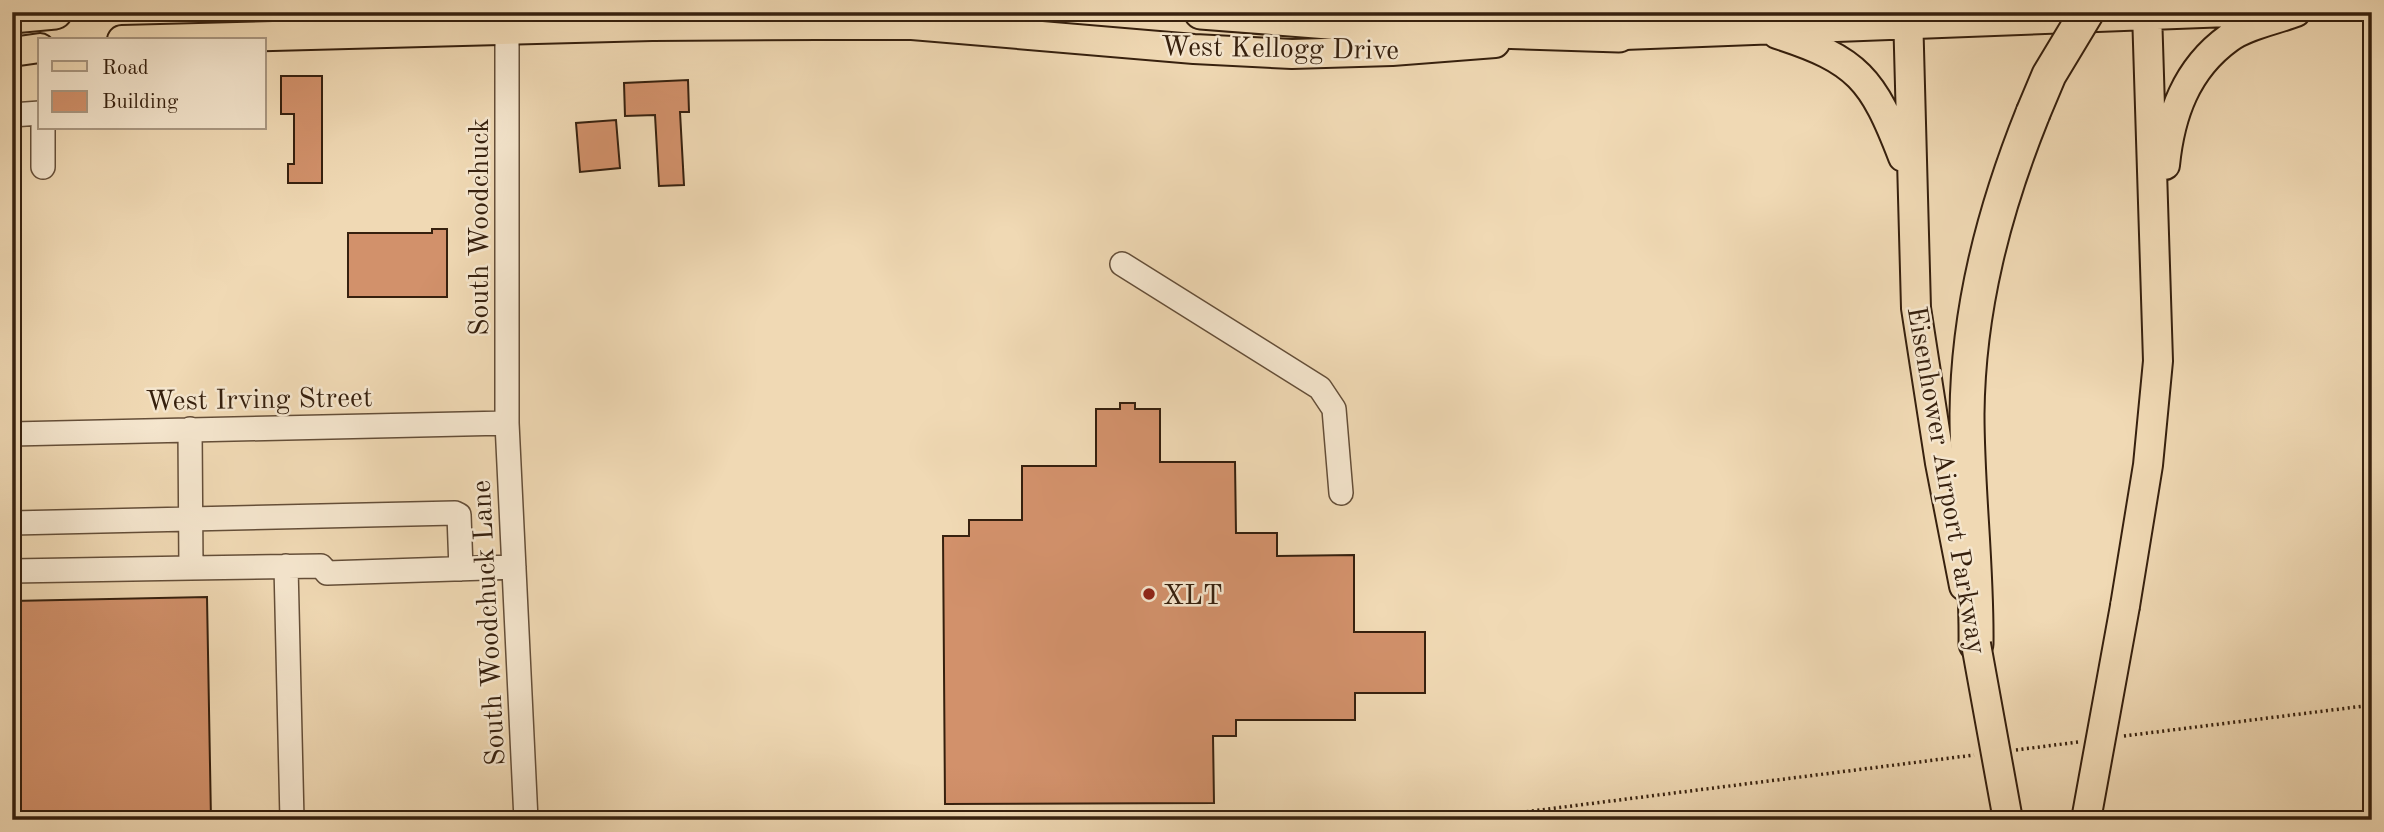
<svg xmlns="http://www.w3.org/2000/svg" width="2384" height="832" font-family="'Old Standard TT',serif">
<style>
.building{fill:#d2916b;stroke:#36200e;stroke-width:2}
.lines{fill:none;stroke-linecap:round;stroke-linejoin:round}
.minor-casing{stroke:#644e38;stroke-width:26}
.major-casing{stroke:#36200e;stroke-width:32}
.highway-casing{stroke:#36200e;stroke-width:37}
.path{stroke:#36200e;stroke-width:3.5;stroke-dasharray:2 3.5;stroke-linecap:butt}
.minor{stroke:#f5e6ce;stroke-width:23}
.major{stroke:#f0d9b4;stroke-width:28}
.highway{stroke:#f0d9b4;stroke-width:33}
.major-bridge-casing{stroke:#36200e;stroke-width:32;stroke-linecap:butt}
.highway-bridge-casing{stroke:#36200e;stroke-width:37;stroke-linecap:butt}
.major-bridge{stroke:#f0d9b4;stroke-width:28}
.highway-bridge{stroke:#f0d9b4;stroke-width:33}
.poi-dot{fill:#8f2418;stroke:#f5e6ce;stroke-width:2.5}
.labels{text-anchor:middle;stroke-width:5;stroke-linejoin:round;paint-order:stroke}
.street-label{font-size:28px;fill:#36200e;stroke:#f5e6ce}
.poi-label{font-size:28px;fill:#36200e;stroke:#f5e6ce;text-anchor:start}
</style>
<rect width="100%" height="100%" fill="#f0d9b4"/>
<filter id="stains"><feTurbulence type="fractalNoise" baseFrequency=".00286" numOctaves="4"/><feColorMatrix values="0 0 0 0 .2 0 0 0 0 .09 0 0 0 0 .02 0 0 0 .5 -.17"/></filter>
<radialGradient id="worn" r=".72"><stop offset=".6" stop-color="#630" stop-opacity="0"/><stop offset="1" stop-color="#630" stop-opacity=".3"/></radialGradient>
<path class="building" d="M281 76H322V183H288V164H294V114H281Z
M688 80 689 112H680L684 185 659 186 655 115 625 116 624 83Z
M616 120 620 168 580 172 576 123Z
M432 229H447V297H348V233H432Z
M1120 403H1135V409H1160V462H1235L1236 533H1277V556L1354 555V632H1425V693H1355V720H1236V736H1213L1214 803 945 804 943 536H969V520H1022V466H1096V409H1120Z
M207 597 211 820H12V601Z"/>
<g class="lines">
<defs>
<path id="minor" d="M507 31V423L526 820
M12 115 40 113
M43 128V167
M1122 264 1320 388 1334 409 1341 493
M190 429 191 568 321 566 327 573 514 567
M12 434 507 423
M12 523 455 513 459 515 461 569
M286 566 292 820
M12 571 191 568"/>
<path id="major" d="M1908 12 1916 308 1940 463 1964 586
M1777 34C1858 60 1873 79 1903 157
M1598 36 2229 12
M122 40 652 26 817 25H912L1194 49 1292 54 1392 51 1495 43
M12 52 40 48
M2165 165C2170 115 2186 69 2229 38 2247 25 2275 20 2296 12
M2125 606 2148 465 2158 361 2147 12"/>
<path id="highway" d="M1201 12 1405 28 1619 35
M12 16 55 12
M1976 644C1977 567 1967 491 1967 414 1968 309 1994 210 2033 113"/>
</defs>
<use href="#minor" class="minor-casing"/>
<use href="#major" class="major-casing"/>
<use href="#highway" class="highway-casing"/>
<path class="path" d="M2124 736 2372 705
M2016 750 2078 742
M1461 820 1974 755"/>
<use href="#minor" class="minor"/>
<use href="#major" class="major"/>
<use href="#highway" class="highway"/>
<defs>
<path id="major-bridge" d="M1976 644 2008 820
M2086 820 2125 606"/>
<path id="highway-bridge" d="M2033 113 2049 75 2087 12"/>
</defs>
<use href="#major-bridge" class="major-bridge-casing"/>
<use href="#highway-bridge" class="highway-bridge-casing"/>
<use href="#major-bridge" class="major-bridge"/>
<use href="#highway-bridge" class="highway-bridge"/>
</g>
<circle class="poi-dot" cx="1149" cy="594" r="7"/>
<g class="labels">
<g class="street-label">
<text transform="translate(1280 47) rotate(1)" y="10">West Kellogg Drive</text>
<text transform="translate(478 227) rotate(-90)" y="10">South Woodchuck</text>
<text transform="translate(259 398) rotate(-1)" y="10">West Irving Street</text>
<text transform="translate(1948 480) rotate(80)" y="10">Eisenhower Airport Parkway</text>
<text transform="translate(487 623) rotate(-93)" y="10">South Woodchuck Lane</text>
</g>
<g class="poi-label">
<text x="1163" y="604">XLT</text>
</g>
</g>
<rect width="2384" height="832" fill="none" stroke="#f0d9b4" stroke-width="42"/>
<rect x="14" y="14" width="2356" height="804" fill="none" stroke="#36200e" stroke-width="3.5"/>
<rect x="21" y="21" width="2342" height="790" fill="none" stroke="#36200e" stroke-width="2"/>
<rect x="38" y="38" width="228" height="91" fill="#f5e6ce" stroke="#a99781" stroke-width="2"/>
<rect x="52" y="61" width="35" height="10" fill="#f0d9b4" stroke="#a99781" stroke-width="2"/>
<text x="102" y="74" font-size="21" fill="#36200e">Road</text>
<rect x="52" y="91" width="35" height="21" fill="#d2916b" stroke="#a99781" stroke-width="2"/>
<text x="102" y="108" font-size="21" fill="#36200e">Building</text>
<rect width="100%" height="100%" filter="url(#stains)"/>
<rect width="100%" height="100%" fill="url(#worn)"/>
</svg>
